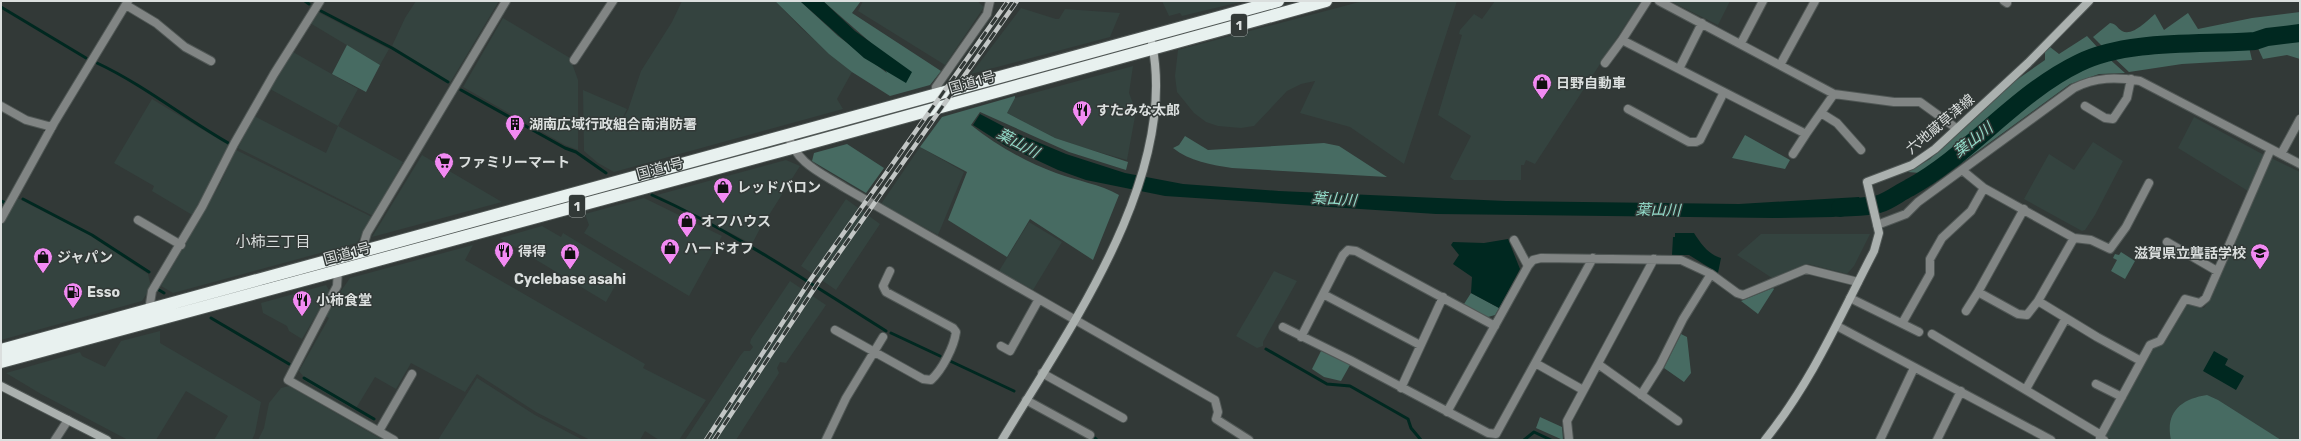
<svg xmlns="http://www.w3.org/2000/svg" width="2301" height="441" font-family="Rubik,'Noto Sans JP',sans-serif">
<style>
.built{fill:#34433f}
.green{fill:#476b62}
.water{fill:#002820}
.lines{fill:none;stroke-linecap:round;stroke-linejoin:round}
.stream{stroke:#002820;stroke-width:3}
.river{stroke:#002820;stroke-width:18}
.street-casing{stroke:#505755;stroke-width:10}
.secondary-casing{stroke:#505755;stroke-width:10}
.highway-casing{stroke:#505755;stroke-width:14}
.street{stroke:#818584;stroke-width:8}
.secondary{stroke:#abb1af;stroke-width:8}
.highway{stroke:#e8f1ef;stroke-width:12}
.rail-casing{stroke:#c2c6c5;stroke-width:4.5}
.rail{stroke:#323937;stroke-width:3;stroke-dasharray:9;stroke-linecap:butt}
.labels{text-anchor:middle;stroke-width:3;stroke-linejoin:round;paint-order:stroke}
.shield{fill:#323937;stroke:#a8adac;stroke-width:1}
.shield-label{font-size:13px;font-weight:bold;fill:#dbdfde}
.street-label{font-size:14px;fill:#dbdfde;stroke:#323937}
.poi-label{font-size:14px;font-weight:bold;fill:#dbdfde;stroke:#323937;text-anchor:start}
.water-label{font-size:15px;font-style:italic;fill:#92dac8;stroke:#323937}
.neighbourhood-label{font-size:15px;fill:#dbdfde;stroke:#323937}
</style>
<rect width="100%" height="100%" fill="#323937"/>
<path class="built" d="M416 1H499L450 83 392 46 405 18Z
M682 1H775L801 28 852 72 837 99 843 109 614 172 598 163 584 151 583 90 627 109 617 129 628 110 641 71 672 22Z
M863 1H977L984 7 945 65 858 11Z
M1162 1H1244L1182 16 1180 13 1169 16Z
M1363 1H1457L1404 164 1350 127 1300 113 1315 81 1301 84 1287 91 1254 126 1241 128 1218 126 1206 122 1194 113 1177 92 1175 76 1178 50Z
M1495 1H1641L1535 164 1526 160 1524 165H1521V180H1454L1450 177 1471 136 1438 115 1462 35 1459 34 1460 30 1474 14 1482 19Z
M1670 1H1730L1718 25Z
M1021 8 1056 19H1059L1065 9 1120 13 1110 37 971 74Z
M318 12 389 49 380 65 310 23Z
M503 18 570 58 578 80V150L565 145 463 87Z
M293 52 358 89 338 126 403 162 373 216 238 148 254 116 326 153 338 126 270 89Z
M1133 66 1129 93 1136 111 1127 160 1088 149 1055 138 1007 113 1015 98Z
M152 99 230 146 194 216 152 191 154 186 114 163Z
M2194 117 2264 155 2248 191 2178 148Z
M2093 142 2123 161 2095 215 2085 230 2082 231 2024 199 2049 154 2074 170Z
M920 147 964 172 938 235 881 204Z
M236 150 372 217 357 243 173 293 161 286 220 184Z
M422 155 502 202 372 237Z
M2271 158 2300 172V440H2112L2106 436 2150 351 2184 306 2188 303 2204 308 2207 303Z
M786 160 800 166 769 215H767L752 244 657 195Z
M17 198 88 234 148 274 151 287 142 301 1 340V226Z
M644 198 722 236 689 296 584 233 589 225 585 214Z
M846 199 880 224 836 290 801 266Z
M1029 222 1062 242 1033 290 999 271Z
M542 226 561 237 563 233 624 270 606 302 500 238Z
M1761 234H1870L1854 266 1847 274 1808 264 1772 278 1737 255Z
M473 245 465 260 645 364 643 368 706 400 679 440H659L645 431 640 440H590L536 412 477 374 465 392 411 363 396 389 375 377 355 410 302 379 303 376 299 371 329 318 324 315 350 278Z
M1274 271 1297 281 1263 342V346L1257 348 1236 336Z
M790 281 826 305 788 360 786 363 780 362 777 368 779 373 736 440H685L740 356 744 351H750L753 347 750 343 751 339Z
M326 285 329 290 328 295 302 339 289 331 287 326 263 313 261 303Z
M160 331V343L261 402 255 433 252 440H214L228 416 186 391 156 440H128L41 394 6 373 80 352 82 356 105 367 121 341Z
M477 378 535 415 583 440H438Z
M289 386 383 440H258L264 428 269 403 281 388Z"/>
<path class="green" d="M775 1H800L838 36 887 73 870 42 823 1H861L852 13 941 71 930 85 890 96 852 72 829 54Z
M2300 12V27L2253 34H2244L2237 37C2193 40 2147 37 2104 48L2093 37 2110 23C2117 24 2117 28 2122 31 2132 37 2148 20 2155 14L2164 30 2188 13 2198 29 2252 18Z
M2087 36 2099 49 2046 73 1981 125 1929 169 1920 173 1908 172 1930 159 2015 81 2045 60V52L2050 47 2059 54Z
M2300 38V59L2287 55 2263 59 2257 46 2263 42Z
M347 45 380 65 366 92 332 74Z
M2243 46 2249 47 2252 60 2182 64 2129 72 2111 55C2155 48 2199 49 2243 46Z
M2106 56 2125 73 2099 74 2070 84 1934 183 1931 180 2055 81 2074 69Z
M1015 96V98L1007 113 1055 138 1128 162 1126 170 1069 152 980 112 971 125C996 145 1026 162 1056 173 1077 181 1100 184 1119 195L1093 260 1030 219 1007 257 948 220 967 172 920 147 942 117Z
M1745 135 1790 160 1785 169 1732 158Z
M1185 136 1208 150 1324 143 1339 146 1387 177 1232 168C1212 165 1189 161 1173 148L1179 145Z
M847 144 884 168 866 193 812 161 814 153Z
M2121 252 2135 261 2125 279 2111 271 2117 260 2113 258 2115 254 2119 255Z
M1773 288 1774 289 1758 314 1741 301Z
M1471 293 1499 308 1495 315 1488 317 1464 304Z
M1681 334 1687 337 1691 373 1684 382 1664 368Z
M1321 351 1350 365 1341 381 1324 377 1312 369Z
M2207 395 2218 400 2281 440H2171C2165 412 2181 399 2207 395Z
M1540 417 1562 427 1563 440 1536 428Z"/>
<path class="water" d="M800 1H823L855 31 912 72 906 83 864 58Z
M980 114 1016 133 1066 154 1125 173 1183 184 1279 191 1506 201 1739 204 1859 197 1867 213 1833 217 1773 218 1436 214 1165 196 1086 180 1058 170 1006 146 973 125Z
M1675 233H1694C1701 244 1709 255 1721 258L1718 273 1689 255H1672L1673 237H1675Z
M1508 239 1520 269 1499 308 1471 293 1472 277 1453 264 1459 255 1451 245 1453 242 1484 243Z
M2214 351 2228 359 2225 365 2244 376 2236 390 2203 371Z"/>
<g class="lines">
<path class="stream" d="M305 1 309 4
M1 7 86 58
M321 11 392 48 448 82
M97 63C144 85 184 118 230 144
M461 90 565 148 576 152 606 173
M652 195C735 232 809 283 886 331
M23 199 92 235 149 272
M1 201 6 203 4 206
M159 290 164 293
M211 318 289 364
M891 333 940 356
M1266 349 1327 384 1350 386 1408 419 1411 428 1421 440
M950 361 1014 391
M304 378 374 419
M1095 438 1097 440
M1524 440 1534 432 1551 440"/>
<path class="river" d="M1840 208C1853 207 1867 207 1879 204 1889 201 1899 193 1909 188 1971 154 2015 94 2079 63 2127 39 2202 45 2255 41L2267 37 2300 33"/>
<defs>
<path id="street" d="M1647 1 1622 40 1806 134 1834 94
M1659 1 1834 94 1894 102H1920L1956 128
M2004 1 2007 3
M126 5 156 23 185 47 211 61
M1741 43 1763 1
M574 60 613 1
M1605 63 1622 40
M1780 65 1815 1
M1679 69 1702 23
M936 93V87L987 14 990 1
M1 106 26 120 52 127
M2085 106 2105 118 2113 119 2127 98 2131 79
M1628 109 1689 142H1696L1700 140 1724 92
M1821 113 1837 123 1861 150
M788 135C797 164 820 172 845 188L1215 400 1218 412 1216 419 1249 440
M1793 154 1806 134
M2281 154 2300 119
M1962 170 1984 188 2074 238 2091 240 2110 249 2126 227 2149 183
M2024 209 1978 292 2018 314 2027 315 2038 301 2074 238
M1 219 54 123 128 1
M138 220 181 245
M1877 225 1906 214 1918 202 2074 88C2096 77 2116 77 2140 81L2300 164
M1514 240 1528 266
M2167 242 2217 271
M367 252 364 243 367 233 506 1
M338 271 337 286 288 380 394 440
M1323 294 1420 345
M1850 298 1919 332
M2038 301 2097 337 2141 361
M149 310 152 291 202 207 234 144 274 74 320 1
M1966 311 1978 292
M1904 320 1930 274V259L1942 238 1971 211 1984 188
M1837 326 2051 440
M1283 327 1350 360 1488 433 1496 434 1593 258
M835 330 923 379 931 380C942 370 954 347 956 332L953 328 886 292 883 286 890 271
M1932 334 2101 435 2100 438 2104 440
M1301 337 1343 255 1348 250 1356 251 1495 326
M1001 346 1010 351 1039 299
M1537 364 1583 390
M1598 364 1678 421
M1042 373 1123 418
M2096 384 2122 397
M1401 388 1443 297
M2026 389 2066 318
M1641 395 1660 365 1683 319 1711 274
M1026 400 1090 435
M1447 412 1528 266 1533 260 1541 258 1681 260 1711 274 1737 293 1743 295 1806 269 1858 282
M379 431 412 374
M2101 435 2150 345 2160 341 2185 299 2200 303 2206 298 2271 149
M55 440 68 420
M826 440 846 398 883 337
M1569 440 1567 421 1654 259
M1880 440 1914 368
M1937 440 1961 391"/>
<path id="secondary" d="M1 386 107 440
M1002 440C1067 332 1179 177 1152 44
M1765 440C1813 380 1839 318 1874 251L1879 233 1867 182 1912 165 1935 149 2028 63 2089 1"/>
<path id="highway" d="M1 350 1278 1
M1 362 792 148 1326 1"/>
</defs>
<use href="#street" class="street-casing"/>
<use href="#secondary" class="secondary-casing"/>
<use href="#highway" class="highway-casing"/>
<use href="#street" class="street"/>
<use href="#secondary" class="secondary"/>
<use href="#highway" class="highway"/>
<defs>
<path id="rail" d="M706 440 811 279 1008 1
M714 440 818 283 1017 1"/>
</defs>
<use href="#rail" class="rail-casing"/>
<use href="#rail" class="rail"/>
</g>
<defs>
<symbol id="shop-pin" viewBox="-11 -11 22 30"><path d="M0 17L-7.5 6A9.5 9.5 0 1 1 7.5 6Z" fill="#f28af3" stroke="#323937"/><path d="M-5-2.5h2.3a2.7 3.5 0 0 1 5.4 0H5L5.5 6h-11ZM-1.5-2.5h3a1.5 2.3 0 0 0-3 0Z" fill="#111"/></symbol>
<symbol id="restaurant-pin" viewBox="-11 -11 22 30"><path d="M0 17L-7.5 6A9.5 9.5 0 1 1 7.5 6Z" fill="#f28af3" stroke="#323937"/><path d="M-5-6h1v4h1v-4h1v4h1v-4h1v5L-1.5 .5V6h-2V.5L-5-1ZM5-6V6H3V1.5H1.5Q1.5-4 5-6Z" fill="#111"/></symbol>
<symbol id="building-pin" viewBox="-11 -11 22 30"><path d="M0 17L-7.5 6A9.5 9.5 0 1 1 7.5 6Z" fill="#f28af3" stroke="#323937"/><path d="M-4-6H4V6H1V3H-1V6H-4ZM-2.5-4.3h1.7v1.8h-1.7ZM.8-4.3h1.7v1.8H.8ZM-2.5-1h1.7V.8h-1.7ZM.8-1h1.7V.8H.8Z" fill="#111"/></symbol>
<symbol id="supermarket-pin" viewBox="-11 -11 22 30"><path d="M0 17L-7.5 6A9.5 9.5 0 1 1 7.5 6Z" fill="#f28af3" stroke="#323937"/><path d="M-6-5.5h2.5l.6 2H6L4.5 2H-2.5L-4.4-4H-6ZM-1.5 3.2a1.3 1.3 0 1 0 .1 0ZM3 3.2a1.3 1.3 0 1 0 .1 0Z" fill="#111"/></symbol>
<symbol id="school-pin" viewBox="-11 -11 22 30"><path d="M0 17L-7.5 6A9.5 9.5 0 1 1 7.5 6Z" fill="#f28af3" stroke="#323937"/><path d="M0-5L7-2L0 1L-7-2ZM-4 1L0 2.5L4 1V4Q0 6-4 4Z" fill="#111"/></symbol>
<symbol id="fuel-pin" viewBox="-11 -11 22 30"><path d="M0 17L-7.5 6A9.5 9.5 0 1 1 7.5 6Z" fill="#f28af3" stroke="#323937"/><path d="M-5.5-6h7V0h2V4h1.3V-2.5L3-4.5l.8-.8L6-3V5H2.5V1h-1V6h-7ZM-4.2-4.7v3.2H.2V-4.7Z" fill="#111"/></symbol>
</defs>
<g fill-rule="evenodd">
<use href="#shop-pin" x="1531" y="72" width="22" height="30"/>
<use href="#restaurant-pin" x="1071" y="99" width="22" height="30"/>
<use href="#building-pin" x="504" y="113" width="22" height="30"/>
<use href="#supermarket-pin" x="433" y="151" width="22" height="30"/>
<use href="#shop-pin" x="712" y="176" width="22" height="30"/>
<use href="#shop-pin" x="676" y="210" width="22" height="30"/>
<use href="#shop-pin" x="659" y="237" width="22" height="30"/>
<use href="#restaurant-pin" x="493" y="240" width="22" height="30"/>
<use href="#shop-pin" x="559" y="242" width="22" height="30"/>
<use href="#school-pin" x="2249" y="242" width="22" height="30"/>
<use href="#shop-pin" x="32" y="246" width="22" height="30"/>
<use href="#fuel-pin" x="62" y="281" width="22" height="30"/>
<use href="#restaurant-pin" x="291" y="289" width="22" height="30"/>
</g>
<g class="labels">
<g class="shield">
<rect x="1231" y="14" width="16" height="22" rx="3"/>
<rect x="569" y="195" width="16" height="22" rx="3"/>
</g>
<g class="shield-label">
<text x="1239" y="30">1</text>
<text x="577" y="211">1</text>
</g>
<g class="street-label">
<text transform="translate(972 82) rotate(-16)" y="5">国道1号</text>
<text transform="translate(1940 124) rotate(-40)" y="5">六地蔵草津線</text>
<text transform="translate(660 168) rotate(-15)" y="5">国道1号</text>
<text transform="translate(347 253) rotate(-15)" y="5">国道1号</text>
</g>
<g class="poi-label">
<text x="1556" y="88">日野自動車</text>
<text x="1096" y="115">すたみな太郎</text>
<text x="529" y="129">湖南広域行政組合南消防署</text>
<text x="458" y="167">ファミリーマート</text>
<text x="737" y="192">レッドバロン</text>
<text x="701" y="226">オフハウス</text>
<text x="684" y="253">ハードオフ</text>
<text x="518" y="256">得得</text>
<text x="2246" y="258" text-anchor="end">滋賀県立聾話学校</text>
<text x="57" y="262">ジャパン</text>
<text x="570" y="284" text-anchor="middle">Cyclebase asahi</text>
<text x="87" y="297">Esso</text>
<text x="316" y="305">小柿食堂</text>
</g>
<g class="water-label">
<text transform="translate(1973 140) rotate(-38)" y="5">葉山川</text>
<text transform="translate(1018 143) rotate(28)" y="5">葉山川</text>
<text transform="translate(1334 199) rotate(4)" y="5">葉山川</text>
<text transform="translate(1658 210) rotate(1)" y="5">葉山川</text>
</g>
<g class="neighbourhood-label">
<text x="273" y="247">小柿三丁目</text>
</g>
</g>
<rect width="2301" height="441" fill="none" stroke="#dbdfde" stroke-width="4"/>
</svg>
